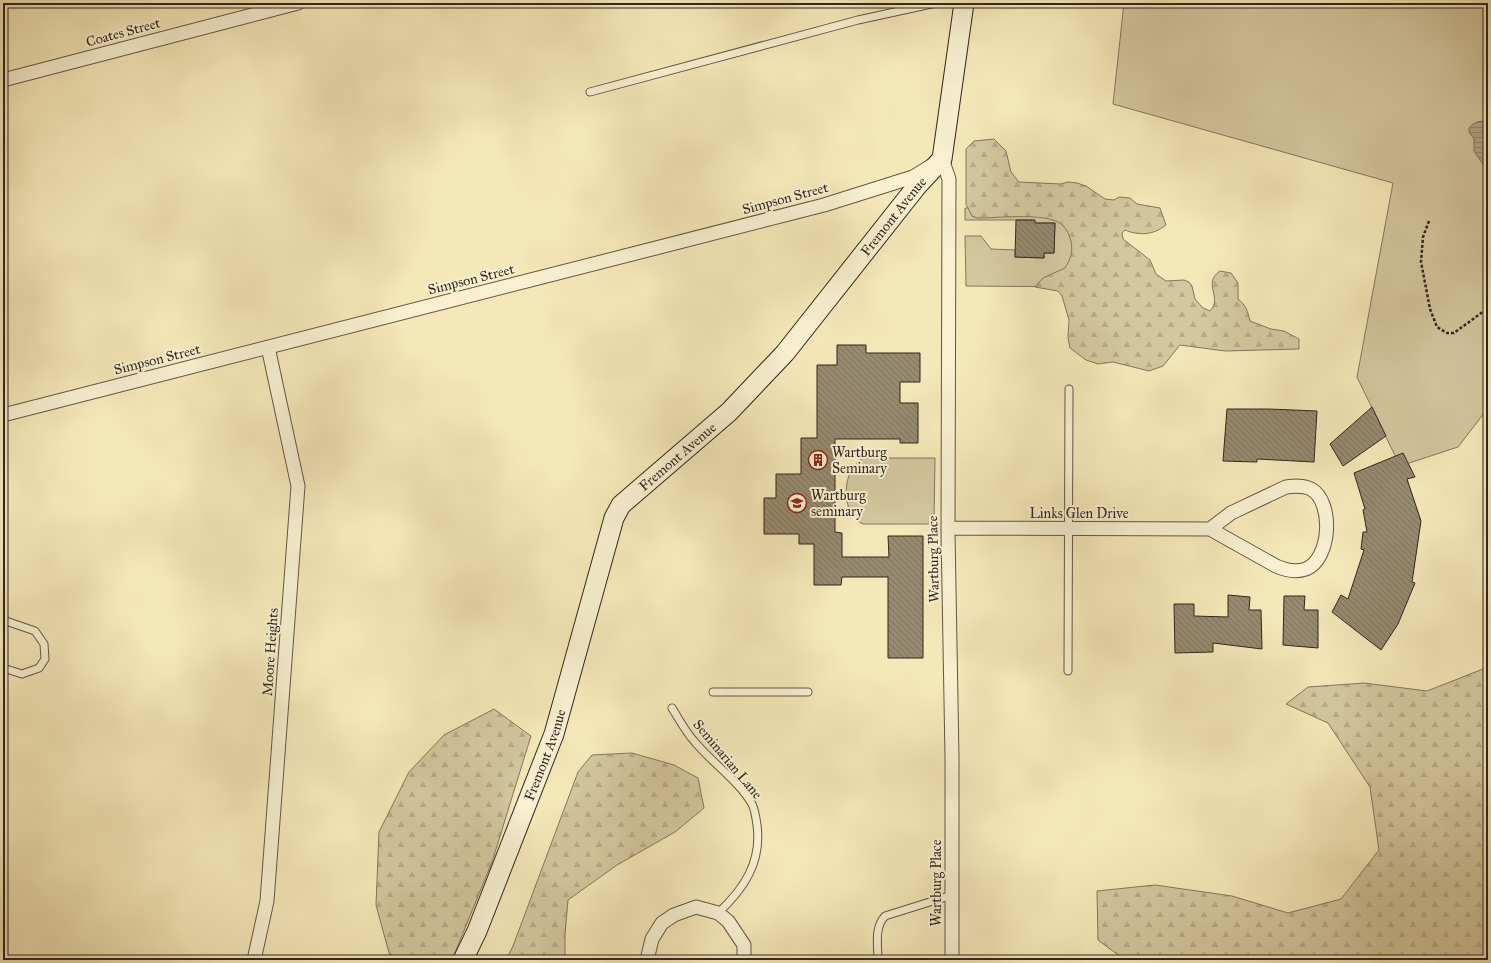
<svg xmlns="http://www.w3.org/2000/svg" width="1491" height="963" font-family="'IM FELL Great Primer',serif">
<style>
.grass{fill:#d4c79e;stroke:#82765e}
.forest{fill:url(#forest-firs);stroke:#82765e}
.water{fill:url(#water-rules);stroke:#7e725c}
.building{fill:url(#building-back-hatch);stroke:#31251f}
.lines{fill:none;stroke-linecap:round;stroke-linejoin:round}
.service-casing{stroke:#625645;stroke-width:9}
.minor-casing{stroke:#625645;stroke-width:15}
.secondary-casing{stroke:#31251f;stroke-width:21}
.path{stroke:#31251f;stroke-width:2.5;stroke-dasharray:3 2;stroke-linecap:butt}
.service{stroke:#f8f0d1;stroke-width:7}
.minor{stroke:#f8f0d1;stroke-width:13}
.secondary{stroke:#f8f0d1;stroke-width:19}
.labels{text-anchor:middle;stroke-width:4;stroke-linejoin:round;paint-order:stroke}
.street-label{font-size:14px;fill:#31251f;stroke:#f8f0d1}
.poi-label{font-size:14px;fill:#31251f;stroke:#f8f0d1;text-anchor:start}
</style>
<defs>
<pattern id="forest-firs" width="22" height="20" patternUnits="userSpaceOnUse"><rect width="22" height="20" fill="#d4c79e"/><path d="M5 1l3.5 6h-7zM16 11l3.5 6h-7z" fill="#b6ab88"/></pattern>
<pattern id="water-rules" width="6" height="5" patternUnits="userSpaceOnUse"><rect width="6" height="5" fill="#b2a684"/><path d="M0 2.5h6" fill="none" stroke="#91876b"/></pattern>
<pattern id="building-back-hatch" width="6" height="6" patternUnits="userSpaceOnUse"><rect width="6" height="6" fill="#978a6f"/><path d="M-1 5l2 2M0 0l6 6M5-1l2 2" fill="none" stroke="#7c715b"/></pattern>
</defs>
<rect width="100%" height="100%" fill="#f5e8b8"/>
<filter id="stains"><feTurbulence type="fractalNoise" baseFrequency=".005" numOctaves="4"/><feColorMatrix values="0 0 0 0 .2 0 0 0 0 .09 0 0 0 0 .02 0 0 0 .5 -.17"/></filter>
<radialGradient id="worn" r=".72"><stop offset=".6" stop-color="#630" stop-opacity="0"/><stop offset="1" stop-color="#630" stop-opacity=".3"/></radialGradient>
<path class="grass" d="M1124 3H1488V408L1458 447 1400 466 1357 377 1393 183 1113 104Z
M965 208H1090V287L966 286 965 236H981L991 249 1015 250V257L1044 258V253H1054L1055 223H1035L1034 220H965Z
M863 458H935L934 524H863C840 514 841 470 863 458Z"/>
<path class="forest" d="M994 139 1006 151 1011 172 1019 182 1061 184 1068 182 1077 183 1086 186 1105 199 1114 200 1119 197 1130 198 1137 204 1160 208 1166 225C1154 235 1139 236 1125 230L1122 233 1123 239 1150 260 1156 274 1166 281 1184 280 1189 282 1192 286 1195 299 1203 308 1210 311C1223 298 1202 283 1220 271L1231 273 1238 283V299C1246 305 1248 312 1250 321L1271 329 1284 331 1299 339V349L1225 351 1180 345 1163 366 1149 371 1113 362 1098 364 1086 360 1070 348 1068 338 1069 320 1062 296 1058 291 1035 287 1043 278 1065 268C1071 258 1073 253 1071 241 1069 234 1065 225 1058 222 1041 213 997 218 977 218L972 216 966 204V149L974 141Z
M1488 667V960H1125L1098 940 1097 891 1155 885 1232 896 1288 913 1341 899 1379 850 1370 787 1328 723 1286 704 1308 687 1364 683 1427 691Z
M494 709 531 736 492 862 452 960H391L376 905 379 832 409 772 444 735Z
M632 753 674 765 698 778 704 808 675 832 617 865 568 900 565 934V960H506L513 946 578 772 592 755Z"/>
<path class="water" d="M1488 120V168L1484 166 1474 151V139L1469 132V128L1473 124 1477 122Z"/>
<path class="building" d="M1016 220H1035V223H1055L1054 253H1044V258L1015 257Z
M837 345H866V353H920V382H900V403H918V443H900V439H835V532L842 533V557H889L888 536H923V658H888V577H842L841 585H814V544H799V534H764V498H776V474H801V438H817V365H837Z
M1372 407 1386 436 1343 466 1330 444Z
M1227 409H1269L1317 411 1314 462 1257 459V462L1223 461Z
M1403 453 1415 477 1407 479 1421 521 1412 582 1415 583 1398 624 1381 650 1332 612 1341 595 1348 599 1364 550 1361 549 1363 532H1367L1363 510 1365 509 1354 473Z
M1228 595 1250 597 1249 610H1261L1262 649 1213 643V652L1175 653 1174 604H1194V616L1228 617Z
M1284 596H1305L1304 610H1318V648L1283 645Z"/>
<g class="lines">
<defs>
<path id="service" d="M590 92 858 20 936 3
M3 620 35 631 44 644 45 659 39 668 22 674 3 668
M1068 671 1069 389
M713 692H808
M672 708C679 719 685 731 694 741 711 762 739 781 752 804 755 810 756 818 757 825 762 862 744 889 718 913
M878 960C878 945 874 928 885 916L952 895"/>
<path id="minor" d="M3 80 298 3
M3 415 824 205 913 177 942 159 949 179 948 532 952 757V960
M948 528 1210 529 1231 513 1286 487C1294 486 1303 485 1311 489 1334 502 1331 559 1306 569 1295 573 1285 570 1276 566L1210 529
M254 960 267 901 298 486 268 347
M647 960 652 939 662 923 674 915 696 907 718 913 728 921 744 945V960"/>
<g id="secondary">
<path id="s1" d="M463 960 477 931 554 734 614 518 621 505 729 412 785 353 917 186 942 159 964 3"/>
</g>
</defs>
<use href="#service" class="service-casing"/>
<use href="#minor" class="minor-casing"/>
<use href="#secondary" class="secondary-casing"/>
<path class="path" d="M1429 221 1423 237 1421 262 1430 309 1437 327 1447 333H1454L1488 308"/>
<use href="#service" class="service"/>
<use href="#minor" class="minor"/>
<use href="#secondary" class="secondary"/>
</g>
<defs>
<symbol id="building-ring" viewBox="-11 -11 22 22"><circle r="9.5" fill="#f8f0d1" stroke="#8f2418" stroke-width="1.5"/><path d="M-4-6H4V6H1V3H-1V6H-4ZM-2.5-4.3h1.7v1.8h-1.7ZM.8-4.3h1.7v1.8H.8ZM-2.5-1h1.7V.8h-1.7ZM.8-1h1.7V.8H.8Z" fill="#8f2418"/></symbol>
<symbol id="university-ring" viewBox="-11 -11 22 22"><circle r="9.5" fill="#f8f0d1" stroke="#8f2418" stroke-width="1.5"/><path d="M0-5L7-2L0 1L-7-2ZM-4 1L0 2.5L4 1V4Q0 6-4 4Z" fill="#8f2418"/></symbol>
</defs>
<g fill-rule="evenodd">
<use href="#building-ring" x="807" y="449" width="22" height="22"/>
<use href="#university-ring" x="786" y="492" width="22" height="22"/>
</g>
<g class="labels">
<g class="street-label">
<text transform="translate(123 32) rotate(-15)" y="5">Coates Street</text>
<text transform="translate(785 198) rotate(-15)" y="5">Simpson Street</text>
<text dy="5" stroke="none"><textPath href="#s1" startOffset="881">Fremont Avenue</textPath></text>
<text transform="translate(471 279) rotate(-14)" y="5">Simpson Street</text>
<text transform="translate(157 359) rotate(-14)" y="5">Simpson Street</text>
<text dy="5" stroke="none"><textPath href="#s1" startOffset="557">Fremont Avenue</textPath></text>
<text x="1079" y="518">Links Glen Drive</text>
<text transform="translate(933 559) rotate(-91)" y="5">Wartburg Place</text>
<text transform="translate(270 652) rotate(-86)" y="5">Moore Heights</text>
<text dy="5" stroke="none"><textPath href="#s1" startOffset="221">Fremont Avenue</textPath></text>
<text transform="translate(728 759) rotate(50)" y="5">Seminarian Lane</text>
<text transform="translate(936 883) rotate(-90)" y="5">Wartburg Place</text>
</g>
<g class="poi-label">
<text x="832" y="457">Wartburg<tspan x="832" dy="16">Seminary</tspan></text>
<text x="811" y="500">Wartburg<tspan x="811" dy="16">seminary</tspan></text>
</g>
</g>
<rect width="1491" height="963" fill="none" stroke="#f5e8b8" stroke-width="16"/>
<rect x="4" y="4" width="1483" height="955" fill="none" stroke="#31251f" stroke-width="2"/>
<rect x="8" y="8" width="1475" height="947" fill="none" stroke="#31251f"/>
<rect width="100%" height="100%" filter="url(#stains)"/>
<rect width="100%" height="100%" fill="url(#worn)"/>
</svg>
